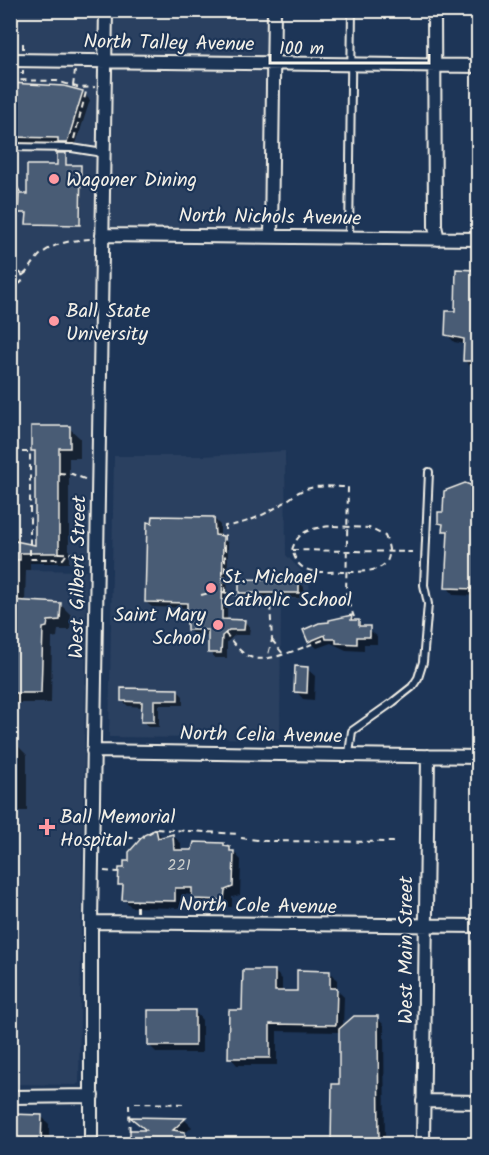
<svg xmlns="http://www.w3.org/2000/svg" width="489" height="1155" font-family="Kalam,sans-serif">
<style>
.built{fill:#2a4060}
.shadow{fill:#0007}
.building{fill:#485b74;stroke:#f4f1e8;stroke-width:1.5}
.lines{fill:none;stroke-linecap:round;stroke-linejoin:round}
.service-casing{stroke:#f4f1e8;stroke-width:10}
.minor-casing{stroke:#f4f1e8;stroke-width:16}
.path{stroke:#f4f1e8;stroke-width:2;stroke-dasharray:6 4.5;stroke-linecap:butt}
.service{stroke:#1d3557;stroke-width:6}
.minor{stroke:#1d3557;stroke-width:12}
.poi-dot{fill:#ff9aa2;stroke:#1d3557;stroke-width:2}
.labels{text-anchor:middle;stroke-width:4.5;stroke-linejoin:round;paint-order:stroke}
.number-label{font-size:16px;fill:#c9cccb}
.street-label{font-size:20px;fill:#f4f1e8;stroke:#1d3557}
.poi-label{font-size:20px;fill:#f4f1e8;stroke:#1d3557;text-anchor:start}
</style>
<rect width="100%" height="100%" fill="#1d3557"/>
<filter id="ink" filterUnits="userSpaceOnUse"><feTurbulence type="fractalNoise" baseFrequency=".0167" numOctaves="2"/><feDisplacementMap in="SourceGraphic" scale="12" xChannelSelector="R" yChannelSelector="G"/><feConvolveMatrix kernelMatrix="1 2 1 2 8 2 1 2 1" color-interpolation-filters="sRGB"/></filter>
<g filter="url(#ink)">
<path class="built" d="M11 11H268L264 230 107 227 93 565 33 561 30 494V570L87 571 79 1083 76 1085 11 1084Z
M285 451 286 555 309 579 310 597 281 601 280 739 109 737 114 456H204Z"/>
<path class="shadow" d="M10 85 82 92 90 100 74 150H67L62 145 10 144Z
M66 155 67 166 82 168 81 225H29L28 214 20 212 29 195 59 166Z
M474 271 478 275V368H472L464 360 465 344 454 342 447 334Z
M10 294 15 298 14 316H10Z
M69 428 80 438V458H69V563H30V570H26L25 602 60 604 71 615 70 630H58L57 637 52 638 51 703H14L12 745H17L27 755V811H10V535H14L23 544 37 546V454L33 450Z
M465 484 478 490V596L454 595 447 587 449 535 440 523Z
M214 519 220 525V537L228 543 227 621H244L250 627 249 635H235L227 642V658H215L210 652V635H194L188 629 189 608 152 607 146 602Z
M298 581 304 587V598H246L241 592Z
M351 617 377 636V644H364V651L346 650 331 643 317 648 309 641Z
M307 669 315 676 314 700 303 699 296 691Z
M178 691 183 696V705H159V727H149L143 721V707L128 706 123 701Z
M156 830 163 838 173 836 181 843V852H193L224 845 230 848 241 860 240 895 232 897V907L201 906 194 895 182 894V908L131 907 124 899V889L120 884 126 869Z
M274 971 282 979V992L298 993 329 972 337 980V990L344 997 343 1027 377 1018 384 1025 385 1144H333L334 1085 340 1086V1032L277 1031V1065H237L230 1057 244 1012Z
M195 1012 202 1020V1053H157L149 1045Z
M10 1116H41L49 1124V1141L52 1144H10Z
M133 1119 185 1120 192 1127 185 1133 192 1141V1144H131V1131L148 1132Z"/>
<path class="building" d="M10 83 64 86 83 91 67 143H58V138L10 137Z
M57 153H66V165H81L80 225 26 224 27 213H18L19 194H27V165H57Z
M456 269 475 270V273H478V361H463L464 339 445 335 446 311H455Z
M31 426H70V448H59V553H20V560H10V540L35 545V451H31Z
M465 483 478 488 477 589 445 588 448 531H442L443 524 438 523V512H443L444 491Z
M153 516 214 517 215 535 223 536 222 619 245 620 244 630H229L222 636 221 653H208V630H187V603L145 602 147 522 152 523Z
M239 579 299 580V593H239Z
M10 600 61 603 60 620 48 621 47 627 43 628 41 693H10Z
M352 615 351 620H359V626H370V637H357V644L336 643V639H326L325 635 308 642 303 630 319 623 329 622V620Z
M295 666 308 667 307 693 294 692Z
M121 688 178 689V700H154V722H141L142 702 121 701Z
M156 829 158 838 173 834 174 850H192L194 842 224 843V846L230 847V851H234L233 887 225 890 224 900 192 899V888H175V901L122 900 123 885H118L119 868H124V861H129V852L144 835Z
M243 970H275V991H297V970L330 971V988H337L336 1025 270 1024V1058H228L229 1010H242Z
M148 1010H195V1046H148Z
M354 1016H378L379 1144H331L332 1084H339V1029Z
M10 1114 42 1115 41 1144H10Z
M130 1117 186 1118 173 1130 185 1132V1144H130V1130H146Z"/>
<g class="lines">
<defs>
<path id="service" d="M10 147 72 148 103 153
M349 237 352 10
M349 754 352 731 393 702 412 687 418 678 423 662 428 604 424 585 429 472
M478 1043V1063"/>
<path id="minor" d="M434 10 435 226 438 239
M10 60 478 66
M102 235 478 239
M271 236 274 10
M93 751 478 757
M91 922 478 926
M10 1097 92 1096
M423 1101 478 1102
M91 1144V922L106 10
M423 1144 428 756"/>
</defs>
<use href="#service" class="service-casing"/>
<use href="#minor" class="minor-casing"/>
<path class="path" d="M23 49V43
M10 73H23V70
M10 80 57 81 80 88 95 87
M73 86 75 71
M74 139 87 88
M12 178 21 194
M10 210 12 156
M10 231 21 213
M11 278a6 6 0 1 1 12 0a6 6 0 1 1-12 0Z
M23 275C29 271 33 263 38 257 52 243 72 240 91 239
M10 311 17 301 18 284
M22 452H30V559H63L66 555
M59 473 72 474 87 480
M333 526 369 528 385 536C401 573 367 572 342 572 329 571 312 575 301 566 296 562 294 555 292 550 298 529 314 528 333 526Z
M292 550 412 552
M59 553 86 554
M225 593V526C246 524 264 515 282 504 289 500 294 494 301 491 316 484 333 487 348 487L346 595 354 617
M201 595 218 591 270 603 272 640 267 658
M225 633C233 642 241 655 253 658 271 663 307 645 326 639
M272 640 283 654
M117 838H141L156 829 240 834
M241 838 266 841 395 842
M104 871 118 872
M137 912V900
M135 1103 186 1104
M129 1104 130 1144"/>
<use href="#service" class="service"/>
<use href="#minor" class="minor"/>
</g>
</g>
<g class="poi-dot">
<circle cx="54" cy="179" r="6"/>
<circle cx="54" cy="321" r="6"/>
<circle cx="211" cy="588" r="6"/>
<circle cx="218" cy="625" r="6"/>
<path d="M44 818h6v6h6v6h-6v6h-6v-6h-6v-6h6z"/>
</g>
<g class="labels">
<g class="number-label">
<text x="179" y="870">221</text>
</g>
<g class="street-label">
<text transform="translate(169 42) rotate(1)" y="7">North Talley Avenue</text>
<text transform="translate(270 216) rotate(1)" y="7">North Nichols Avenue</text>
<text transform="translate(77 577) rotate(-89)" y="7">West Gilbert Street</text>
<text transform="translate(261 734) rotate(1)" y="7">North Celia Avenue</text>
<text transform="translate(258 905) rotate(1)" y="7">North Cole Avenue</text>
<text transform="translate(405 950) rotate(-90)" y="7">West Main Street</text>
</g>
<g class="poi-label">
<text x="66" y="186">Wagoner Dining</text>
<text x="66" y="317">Ball State<tspan x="66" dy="23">University</tspan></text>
<text x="223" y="583">St. Michael<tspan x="223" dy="23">Catholic School</tspan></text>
<text x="206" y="621" text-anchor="end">Saint Mary<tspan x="206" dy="23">School</tspan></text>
<text x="60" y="823">Ball Memorial<tspan x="60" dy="23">Hospital</tspan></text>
</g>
</g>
<rect width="489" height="1155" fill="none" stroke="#1d3557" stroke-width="36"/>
<rect x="18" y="18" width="453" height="1119" fill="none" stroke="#f4f1e8" stroke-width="2" filter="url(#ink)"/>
<path d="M270 54v9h159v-9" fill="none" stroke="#f4f1e8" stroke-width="3"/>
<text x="279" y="54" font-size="18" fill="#f4f1e8" stroke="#1d3557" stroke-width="4.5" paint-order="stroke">100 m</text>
</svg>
